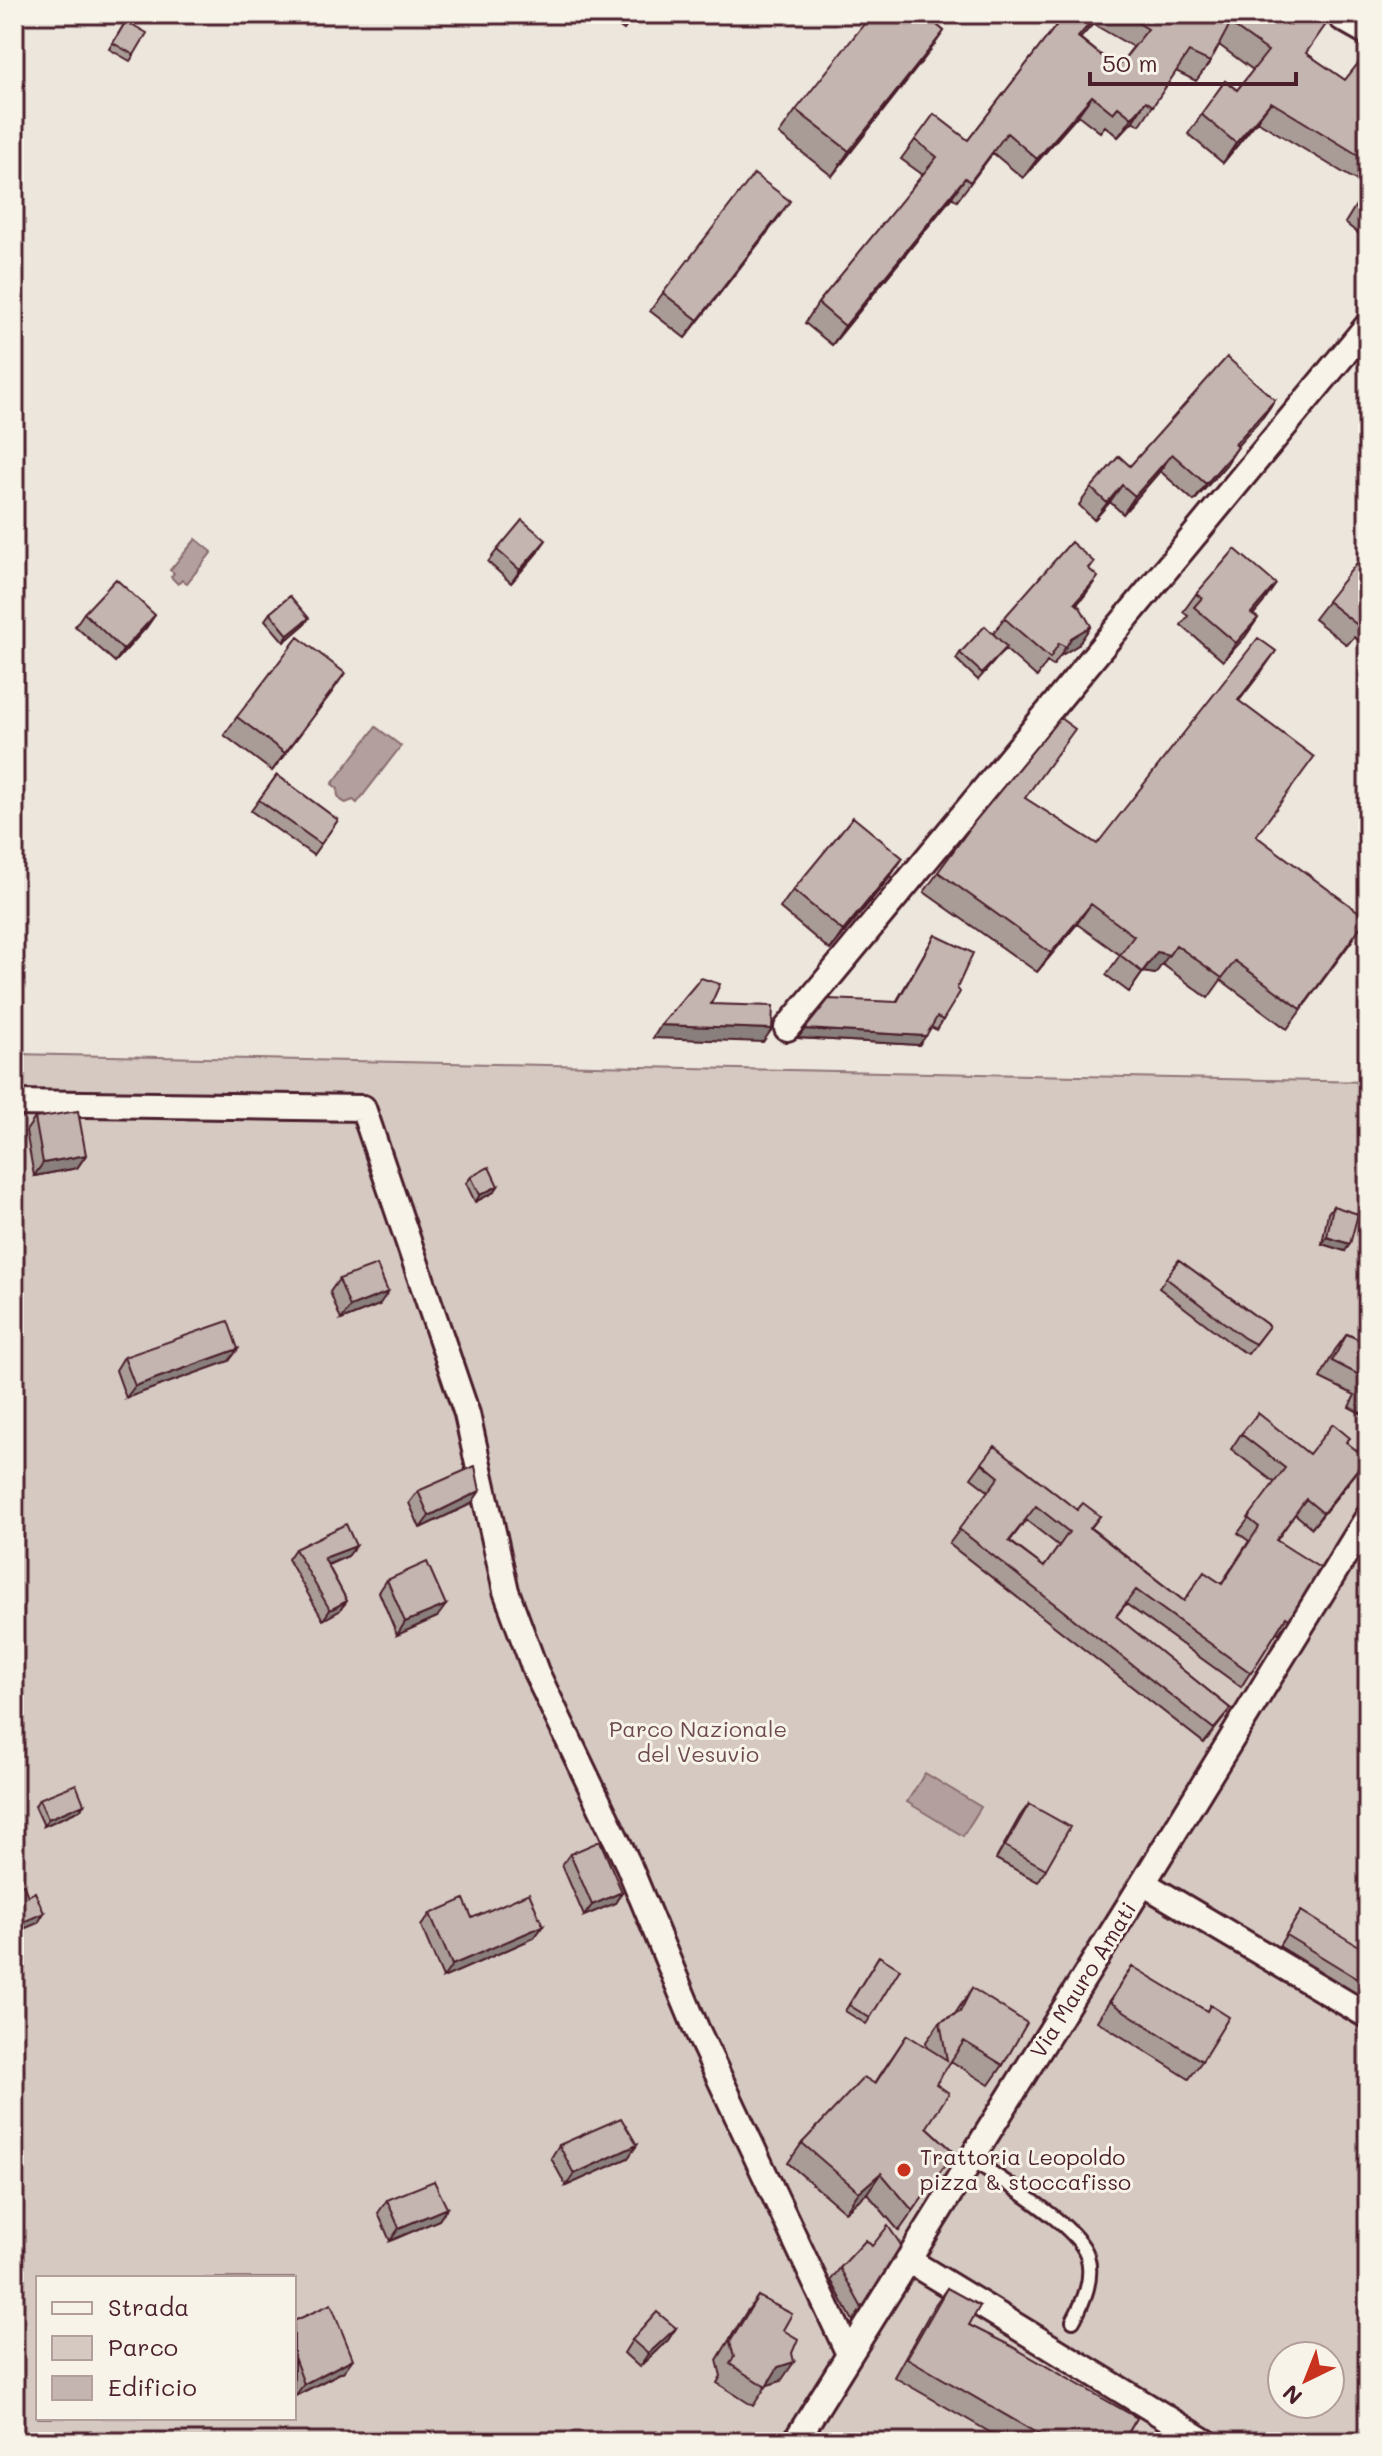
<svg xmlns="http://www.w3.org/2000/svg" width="1382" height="2456" font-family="Mali,sans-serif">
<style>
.green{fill:#d5c9c2;stroke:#907476;stroke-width:2;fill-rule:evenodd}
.water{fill:#b39f9d;stroke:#896c6f;stroke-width:2}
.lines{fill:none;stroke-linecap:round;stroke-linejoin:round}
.service-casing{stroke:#4a1f2b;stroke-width:18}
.minor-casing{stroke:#4a1f2b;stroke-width:30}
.secondary-casing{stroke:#4a1f2b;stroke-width:40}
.service{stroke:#f7f3e8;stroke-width:12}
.minor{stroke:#f7f3e8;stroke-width:24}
.secondary{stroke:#f7f3e8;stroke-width:34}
.wall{fill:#a99c97;stroke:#4a1f2b;stroke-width:2;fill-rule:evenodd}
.shaded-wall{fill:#897f7b;stroke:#4a1f2b;stroke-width:2}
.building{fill:#c4b5b0;stroke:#4a1f2b;stroke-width:2;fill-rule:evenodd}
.poi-dot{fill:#c8321e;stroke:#f7f3e8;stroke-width:3}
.labels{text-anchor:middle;stroke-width:6;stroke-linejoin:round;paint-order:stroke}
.park-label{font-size:22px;fill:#6d4a51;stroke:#f7f3e8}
.street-label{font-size:22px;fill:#4a1f2b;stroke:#f7f3e8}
.poi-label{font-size:22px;fill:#4a1f2b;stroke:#f7f3e8;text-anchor:start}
</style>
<rect width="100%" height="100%" fill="#ece6dd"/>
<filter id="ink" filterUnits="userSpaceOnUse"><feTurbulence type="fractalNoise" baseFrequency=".0125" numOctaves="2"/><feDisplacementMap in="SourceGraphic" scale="16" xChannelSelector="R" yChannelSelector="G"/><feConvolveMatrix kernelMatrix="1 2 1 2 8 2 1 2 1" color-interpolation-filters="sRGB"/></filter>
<g filter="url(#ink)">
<path class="green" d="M14 1054 1368 1082V2442H14ZM38 2278H294V2418H38ZM1282 2356H1330V2404H1282Z"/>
<path class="water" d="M196 539 212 552 187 583 182 580 178 584 171 577 174 573 170 570Z
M376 727 401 746 357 803 353 800 346 803C339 800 336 796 338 789L332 784Z
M925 1773 981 1807 963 1836 907 1802Z"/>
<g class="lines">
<defs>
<path id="service" d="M972 2159C999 2179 1077 2225 1087 2255 1094 2278 1084 2301 1073 2321"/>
<path id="minor" d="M787 1028 1368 325
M14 1103 363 1108 467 1414 506 1591 536 1672 628 1864 696 2028 849 2354
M1143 1883 1368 2016
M908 2260 1206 2442
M795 2442 1143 1883 1368 1517"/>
<path id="secondary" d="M1345 14 1368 27"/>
</defs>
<use href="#service" class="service-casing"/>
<use href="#minor" class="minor-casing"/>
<use href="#secondary" class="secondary-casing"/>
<use href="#service" class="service"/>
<use href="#minor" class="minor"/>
<use href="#secondary" class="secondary"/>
</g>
<path class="wall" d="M603 14H635L624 30Z
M927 14 925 16 944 31 927 55 832 176 779 134 796 110Z
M1065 14H1318L1306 53 1345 80 1368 51V241L1345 223 1367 187 1257 121 1223 163 1188 134 1225 81 1237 90 1253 70 1219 45 1210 62 1196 81 1176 71 1140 125 1133 121 1118 137 1105 126 1100 132 1078 115 1023 178 993 153 957 201 952 197 832 345 805 323 818 303 923 175 901 159 915 140H968ZM1093 24 1133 47 1117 68 1080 38Z
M126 21 134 55 130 61 109 49Z
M777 220 685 338 650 311 663 293Z
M1275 400 1263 417 1237 446 1226 465 1194 501 1160 471 1123 514 1110 502 1094 520 1079 505 1091 488 1130 466Z
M1368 549V648L1354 637 1347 645 1314 619Z
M497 550 537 553 511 583 488 562Z
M1094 562 1089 569 1085 595 1077 604 1078 645 1060 656 1053 666 1047 662 1037 677 1005 649 978 680 956 659 960 653 993 634 1004 618Z
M1196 594 1263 603 1253 615 1258 618 1245 637 1223 661 1181 625 1188 616 1183 612Z
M84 613 155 615 146 628 115 662 75 626Z
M270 613 305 624 284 642 265 620Z
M1262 671 1239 701 1257 836 1354 938 1287 1029 1221 980 1208 998 1162 964 1155 974 1143 972 1129 992 1106 975 1120 955 1077 924 1037 972 924 892 976 820 1026 799 1097 844Z
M332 692 272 771 224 735 237 717Z
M277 775 338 820 313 855 251 811Z
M890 877 830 950 780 908 793 890Z
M935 935 957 988 943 1020 937 1030 931 1027 919 1045 798 1038 896 1002Z
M35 1118 86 1155 77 1168 34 1176 26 1131Z
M471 1177 498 1186 494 1192 475 1202 466 1183Z
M1333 1206 1345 1251 1322 1244 1328 1213Z
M1179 1260 1269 1326 1248 1354 1237 1348 1159 1288Z
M339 1279 379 1305 341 1320 330 1292Z
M1347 1334 1368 1344V1417L1349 1407 1355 1395 1320 1378 1335 1350Z
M238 1349 229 1361 126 1398 116 1370 124 1357Z
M1241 1434 1309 1454 1347 1442 1356 1473 1312 1528 1295 1514 1277 1540 1289 1619 1279 1633 1276 1632 1241 1687 1126 1604 1116 1617 1231 1709 1204 1743 949 1544 988 1491 971 1478 982 1463 1077 1510 1100 1516 1091 1528 1184 1601 1221 1584 1249 1541 1238 1533 1275 1483 1231 1449ZM1026 1520 1059 1546 1044 1567 1010 1541Z
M418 1491 471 1504 420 1528 409 1503Z
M356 1546 348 1556 328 1565 347 1601 339 1611 323 1620 288 1559 295 1549Z
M387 1580 437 1617 397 1635 379 1592Z
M39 1799 84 1804 80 1810 44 1826 35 1806Z
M1029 1804 1046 1869 1038 1882 996 1859 1020 1816Z
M570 1854 622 1892 615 1903 584 1916 562 1865Z
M1301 1911 1368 1955V2000L1279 1946Z
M430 1914 472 1918 543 1926 534 1938 443 1978 421 1926Z
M879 1956 870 2018 866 2024 845 2011Z
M1132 1966 1202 2061 1189 2079 1097 2021Z
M972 1988 1003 2065 989 2085 951 2061 936 2084 927 2127 954 2152 899 2231 867 2193 845 2212 788 2163 802 2143 874 2084 907 2035 927 2048 926 2042 940 2022 955 2014Z
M559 2145H637L628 2158 566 2186 551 2158Z
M387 2200 447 2208 439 2220 390 2241 378 2213Z
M872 2246 862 2308 853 2321 831 2280 840 2268Z
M947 2288 969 2325 1137 2418 1123 2442H1007L894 2377 934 2306Z
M758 2296 783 2330 781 2381 767 2385 753 2406 717 2383 721 2376 717 2360 745 2314Z
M294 2321 344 2371 295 2396 294 2393Z
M676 2328 668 2340 639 2367 624 2353 632 2340Z"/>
<path class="shaded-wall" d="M1098 14H1100L1093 24 1065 56 1078 37Z
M944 31 927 55 832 176 849 151Z
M1092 96 1078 115 1023 178 1037 159Z
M1146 101 1133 121 1118 137 1132 118Z
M1271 102 1257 121 1223 163 1236 143Z
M965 178 952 197 832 345 845 326Z
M790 201 777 220 685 338 698 320Z
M1275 400 1263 417 1223 462 1235 444Z
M1238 447 1226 465 1194 501 1206 484Z
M1172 454 1160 471 1123 514 1135 496Z
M1122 485 1110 502 1094 520 1107 503Z
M546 540 537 553 511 583 520 570Z
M1098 577 1085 595 1062 621 1075 603Z
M1276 584 1263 603 1238 632 1251 613Z
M155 615 146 628 115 662 123 650Z
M309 618 305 624 284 642 288 635Z
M1258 618 1245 637 1223 661 1236 643Z
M1091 626 1078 645 1060 656 1071 638Z
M1276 651 1262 671 1224 720 1238 700Z
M345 673 332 692 272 771 285 753Z
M903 858 890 877 830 950 843 931Z
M1091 904 1077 924 1037 972 1051 953Z
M1176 945 1155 974 1143 972 1129 992 1157 952Z
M661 1025 772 1029 763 1042 653 1038Z
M805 1029 926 1036 919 1045 798 1038Z
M86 1155 77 1168 34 1176 43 1163Z
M498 1186 494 1192 475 1202 480 1195Z
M1327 1237 1350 1244 1345 1251 1322 1244Z
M388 1292 379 1305 341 1320 350 1307Z
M238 1349 229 1361 126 1398 135 1386Z
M1366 1458 1356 1473 1312 1528 1323 1513Z
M480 1491 471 1504 420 1528 429 1516Z
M356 1546 348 1556 317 1569 324 1558Z
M347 1601 339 1611 323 1620 330 1610Z
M446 1605 437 1617 397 1635 405 1622Z
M84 1804 80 1810 44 1826 48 1819Z
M622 1892 615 1903 584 1916 592 1905Z
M44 1913 38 1923 14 1933V1926Z
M543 1926 534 1938 443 1978 452 1965Z
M637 2145 628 2158 566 2186 574 2174Z
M881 2173 867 2193 845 2212 859 2192Z
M447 2208 439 2220 390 2241 399 2228Z
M676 2328 668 2340 639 2367 648 2354Z
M353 2359 344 2371 295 2396 304 2384Z
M794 2362 781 2381 765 2386 778 2367Z"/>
<path class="building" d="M872 14H924L944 31 849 151 796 110Z
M1065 14H1098L1078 37 1117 68 1148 29 1123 14H1318L1329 20 1306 53 1345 80 1368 51V161L1271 102 1236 143 1201 114 1225 81 1237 90 1268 51 1230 24 1210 62 1189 52 1153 106 1146 101 1132 118 1118 107 1113 113 1092 96 1037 159 1007 133 970 182 965 178 845 326 818 303 937 157 915 140 934 114 968 140Z
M126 21 147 33 134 55 113 43Z
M754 174 790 201 698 320 663 293Z
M1368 188V211L1359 204Z
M1227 357 1275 400 1235 444 1238 447 1206 484 1172 454 1135 496 1122 485 1107 503 1091 488 1119 456 1130 466Z
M522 520 546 540 520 570 497 550Z
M1071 542 1094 562 1088 568 1098 577 1075 603 1080 607 1091 626 1071 638 1066 647 1059 643 1050 658 1004 618Z
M1235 549 1276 584 1251 613 1258 618 1236 643 1194 607 1202 598 1196 594Z
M1368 549V619L1367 618 1360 627 1327 601Z
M116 579 155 615 123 650 84 613Z
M290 596 309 618 288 635 270 613Z
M985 626 1007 647 982 673 960 653Z
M298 637 345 673 285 753 237 717Z
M1258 638 1276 651 1238 700 1314 757 1256 836 1367 918 1301 1009 1235 961 1222 978 1176 945 1169 955 1157 952 1142 972 1120 955 1134 936 1091 904 1051 953 938 872 976 820 1060 718 1075 729 1025 798 1097 844Z
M277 775 338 820 321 844 259 800Z
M853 817 903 858 843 931 793 890Z
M935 935 973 953 957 988 960 992 943 1020 937 1017 926 1036 805 1029 829 999 897 1002Z
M701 978 720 984 711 1004 773 1006 772 1029 661 1025Z
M78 1111 86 1155 43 1163 35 1118Z
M489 1167 498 1186 480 1195 471 1177Z
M1333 1206 1358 1214 1350 1244 1327 1237Z
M1179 1260 1269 1326 1255 1344 1244 1338 1166 1278Z
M377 1265 388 1292 350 1307 339 1279Z
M228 1321 238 1349 135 1386 124 1357Z
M1347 1334 1368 1344V1394L1361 1390 1367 1379 1332 1361Z
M1258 1413 1309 1454 1333 1424 1350 1438 1346 1442 1366 1458 1323 1513 1306 1499 1276 1540 1320 1568 1289 1619 1286 1617 1251 1673 1136 1590 1116 1616 1231 1709 1214 1729 959 1529 999 1477 982 1463 995 1446 1077 1510 1083 1503 1100 1516 1090 1528 1184 1601 1204 1572 1222 1584 1259 1527 1248 1518 1285 1468 1241 1434ZM1036 1506 1069 1532 1044 1567 1009 1541Z
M475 1466 480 1491 429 1516 418 1491Z
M346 1524 356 1546 324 1558 347 1601 330 1610 295 1549Z
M427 1562 446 1605 405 1622 387 1580Z
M76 1784 84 1804 48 1819 39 1799Z
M1029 1804 1070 1827 1046 1869 1005 1846Z
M600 1841 622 1892 592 1905 570 1854Z
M23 1884 28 1896 35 1892 44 1913 14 1926V1888Z
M529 1893 543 1926 452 1965 430 1914 464 1899 472 1918Z
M1301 1911 1368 1952 1367 1954 1368 1955V1985L1286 1935Z
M879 1956 900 1969 870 2018 849 2005Z
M1132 1966 1207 2011 1210 2005 1229 2017 1202 2061 1110 2002Z
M972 1988 1027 2023 1003 2065 964 2041 936 2084 949 2093 927 2127 954 2152 913 2211 881 2173 859 2192 802 2143 864 2077 875 2084 907 2035 947 2060 940 2022 960 2012Z
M621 2118 637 2145 574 2174 559 2145Z
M434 2181 447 2208 399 2228 387 2200Z
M888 2226 901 2245 862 2308 840 2268 866 2240 872 2246Z
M947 2288 980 2306 969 2325 1009 2345 1137 2418 1125 2438 1119 2442H1052L907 2358Z
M758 2296 792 2314 783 2330 798 2339 792 2353 794 2362 778 2367 766 2387 730 2364 734 2357 730 2342Z
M331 2304 353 2359 304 2384 294 2357V2321Z
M657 2312 676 2328 648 2354 632 2340Z"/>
</g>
<circle class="poi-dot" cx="904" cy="2170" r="8"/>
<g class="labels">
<g class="park-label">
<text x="698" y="1737">Parco Nazionale<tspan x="698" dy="25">del Vesuvio</tspan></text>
</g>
<g class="street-label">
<text transform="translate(1083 1980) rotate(-58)" y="8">Via Mauro Amati</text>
</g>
<g class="poi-label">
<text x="920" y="2165">Trattoria Leopoldo<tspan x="920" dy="25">pizza &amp; stoccafisso</tspan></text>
</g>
</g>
<rect width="1382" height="2456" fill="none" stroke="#f7f3e8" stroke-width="48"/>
<rect x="24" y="24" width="1334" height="2408" fill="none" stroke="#4a1f2b" stroke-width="3" filter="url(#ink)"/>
<rect x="36" y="2276" width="260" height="144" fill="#f7f3e8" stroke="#b29e9c" stroke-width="2"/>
<rect x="52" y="2302" width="40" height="12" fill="#f7f3e8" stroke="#b29e9c" stroke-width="2"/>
<text x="108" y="2316" font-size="24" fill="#4a1f2b">Strada</text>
<rect x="52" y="2336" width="40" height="24" fill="#d5c9c2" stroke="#b29e9c" stroke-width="2"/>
<text x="108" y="2356" font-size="24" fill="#4a1f2b">Parco</text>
<rect x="52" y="2376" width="40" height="24" fill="#c4b5b0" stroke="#b29e9c" stroke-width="2"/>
<text x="108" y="2396" font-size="24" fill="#4a1f2b">Edificio</text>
<g transform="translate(1306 2380) rotate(223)"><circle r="38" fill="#f7f3e8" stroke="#b29e9c" stroke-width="2"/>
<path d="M0-6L14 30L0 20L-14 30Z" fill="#c8321e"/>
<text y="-12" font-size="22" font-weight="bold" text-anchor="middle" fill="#4a1f2b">N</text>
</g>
<path d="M1090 72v12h206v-12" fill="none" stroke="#4a1f2b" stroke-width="4"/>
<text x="1102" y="72" font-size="24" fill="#4a1f2b" stroke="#f7f3e8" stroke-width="6" paint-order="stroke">50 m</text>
</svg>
